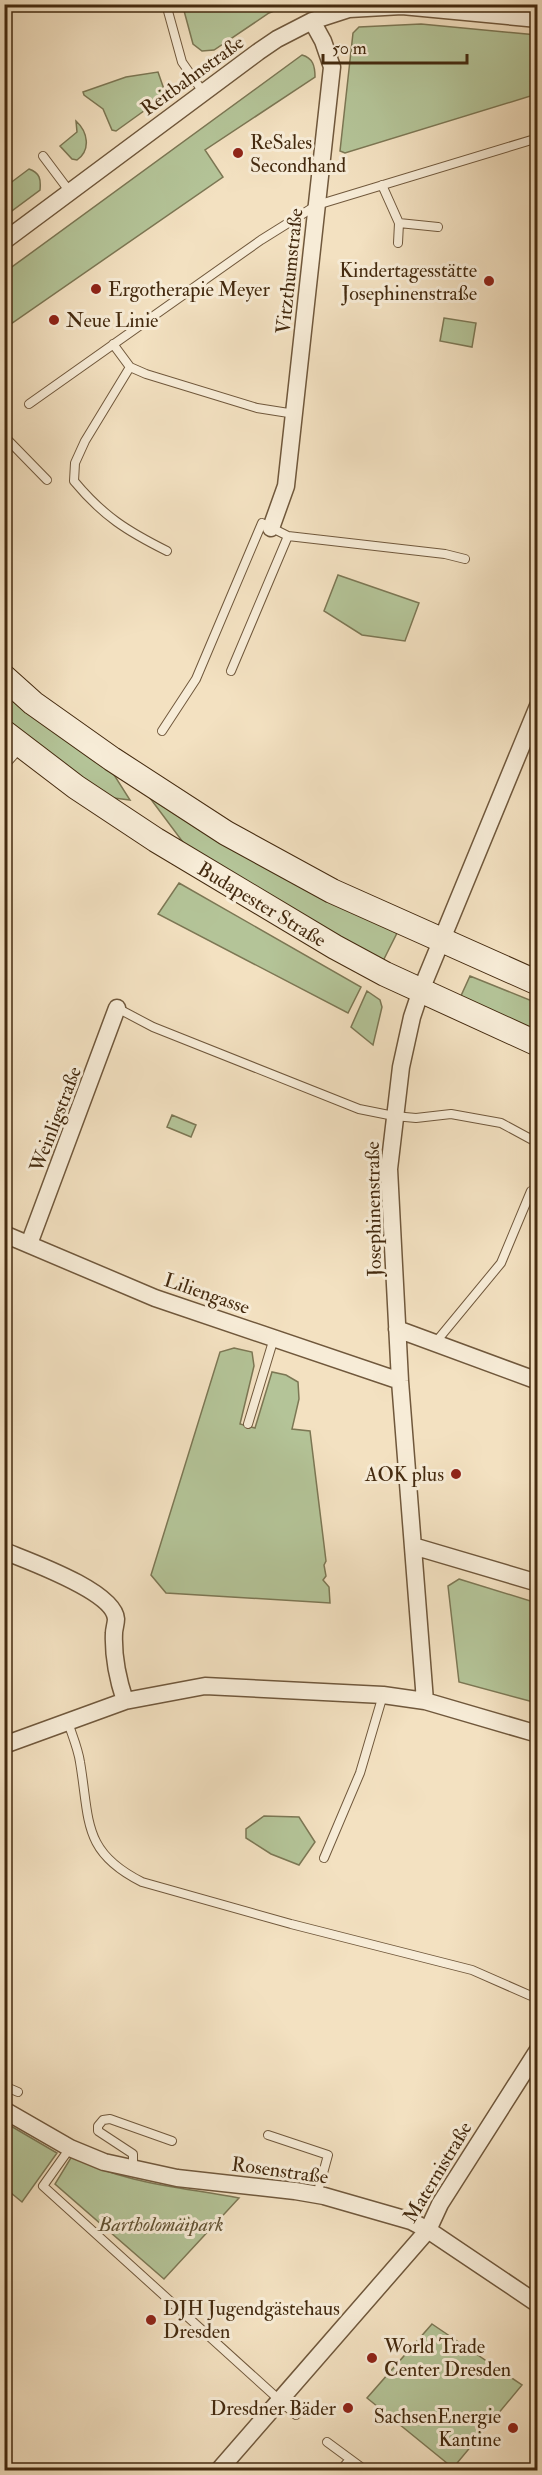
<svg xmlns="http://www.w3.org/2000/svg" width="542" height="2475" font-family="'IM FELL Double Pica',serif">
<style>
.green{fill:#b4c498;stroke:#7c7754;stroke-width:1.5}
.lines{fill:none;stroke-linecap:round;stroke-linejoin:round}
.service-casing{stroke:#70583c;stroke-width:10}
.minor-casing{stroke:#70583c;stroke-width:19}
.secondary-casing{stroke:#442a0f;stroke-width:26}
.service{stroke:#f7ecd7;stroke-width:8}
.minor{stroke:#f7ecd7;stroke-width:16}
.secondary{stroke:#f7ecd7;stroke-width:24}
.poi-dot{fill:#8f2418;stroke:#f7ecd7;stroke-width:2}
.labels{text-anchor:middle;stroke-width:6;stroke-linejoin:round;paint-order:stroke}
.street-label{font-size:20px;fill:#442a0f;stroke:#f7ecd7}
.poi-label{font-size:20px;fill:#442a0f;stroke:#f7ecd7;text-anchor:start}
.park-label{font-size:20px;font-style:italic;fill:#605031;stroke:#f7ecd7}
</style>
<rect width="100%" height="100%" fill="#f3e1c1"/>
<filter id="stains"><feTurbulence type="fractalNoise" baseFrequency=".00333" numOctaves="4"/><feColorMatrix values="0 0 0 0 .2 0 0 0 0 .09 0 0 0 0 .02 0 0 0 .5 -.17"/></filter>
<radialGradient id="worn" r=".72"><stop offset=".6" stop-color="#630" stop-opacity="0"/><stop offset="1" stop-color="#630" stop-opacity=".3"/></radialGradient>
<path class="green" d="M192 5V4L289 5 269 13 214 50 202 51 193 44 183 7Z
M421 24 537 35V94L345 153 340 151 353 33 359 27Z
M302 55C313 58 315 66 315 77L205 150 223 177 5 328V272Z
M158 72 166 95 116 131 112 130 103 109 84 95 83 92 126 77Z
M76 121C88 132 91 150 77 160L72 159 60 146 77 132Z
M29 169C40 173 41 179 40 190L5 216V187Z
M444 318 476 323 472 347 440 341Z
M338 575 419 603 405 641 362 635 324 611Z
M5 691 111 770 130 800 114 798 111 801 5 722Z
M147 794 272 868 397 933 383 961 191 853Z
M179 883 361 987 348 1013 158 914Z
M470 976 537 1003V1035L460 998Z
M367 991 380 1000 382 1007 373 1045 351 1027Z
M172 1115 196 1125 191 1137 167 1127Z
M234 1348 252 1352 254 1366 240 1424 255 1428 272 1372 286 1375 298 1382 299 1399 292 1429 310 1431 326 1561 324 1565 326 1576 323 1580 329 1587 330 1603 166 1593 151 1575 220 1352Z
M459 1579 537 1603V1703L459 1682 448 1586Z
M264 1816 299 1817 315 1842 299 1865 271 1854 246 1838V1829Z
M4 2122 57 2153 22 2202 5 2188Z
M72 2156C124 2184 182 2187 239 2198L164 2279 55 2184Z
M432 2324 522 2385 453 2468 367 2398Z"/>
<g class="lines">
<defs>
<path id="service" d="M166 4 182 62 203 92
M43 156 70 192
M382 185 399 223 398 243
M399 223 438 227
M113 344 130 367 146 374 257 408 295 414
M130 367 85 441 75 463 74 481C103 516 127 531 167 551
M29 404 261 240 317 205 538 138
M4 436 47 480
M231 671 288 536
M162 731 196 679 262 523 288 536 445 554 465 559
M4 766 20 748
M117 1008 153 1027 359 1109 394 1116 416 1118 451 1114 501 1123 538 1143
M435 1343 501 1263 531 1191
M248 1424 274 1338
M68 1722C72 1735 78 1748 80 1762 90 1821 82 1852 142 1882L291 1924 472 1970 538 1999
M324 1858 360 1773 383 1695
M4 2086 18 2092
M268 2135 328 2155 317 2195
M70 2148 43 2186 296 2415
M133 2169V2154L98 2131V2126L103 2120 110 2119 172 2141
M327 2442 365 2470
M341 2470 350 2459"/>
<path id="minor" d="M4 241 258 52 277 39 312 21 349 9 402 6 538 19
M271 528 286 486 332 67 323 41 312 21
M4 1234 155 1298 400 1381
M29 1244 117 1008
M397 1329 538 1381
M413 1546 538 1583
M4 1551C28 1561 114 1591 116 1619 116 1624 114 1629 114 1633 113 1655 118 1680 125 1701
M425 1701 400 1381 389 1169 401 1067 412 1017 421 990 538 706
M4 1745 125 1701 205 1686 383 1695 425 1701 538 1734
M4 2110 70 2148 104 2162 177 2178 295 2191 324 2196 411 2221 428 2230 538 2304
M219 2470 428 2230 440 2204 538 2050"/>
<path id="secondary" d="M4 677 33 703 112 759 226 833 332 891 538 983
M4 732 76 787 156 840 335 947 385 974 538 1044"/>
</defs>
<use href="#service" class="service-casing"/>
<use href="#minor" class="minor-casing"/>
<use href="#secondary" class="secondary-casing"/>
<use href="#service" class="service"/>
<use href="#minor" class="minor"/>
<use href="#secondary" class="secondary"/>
</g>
<g class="poi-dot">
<circle cx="238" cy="153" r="6"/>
<circle cx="489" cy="281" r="6"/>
<circle cx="96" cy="289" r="6"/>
<circle cx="54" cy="320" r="6"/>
<circle cx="456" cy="1474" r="6"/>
<circle cx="151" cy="2320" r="6"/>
<circle cx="372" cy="2358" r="6"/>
<circle cx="348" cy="2408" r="6"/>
<circle cx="513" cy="2428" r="6"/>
</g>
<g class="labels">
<g class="street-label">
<text transform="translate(192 75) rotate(-36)" y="7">Reitbahnstraße</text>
<text transform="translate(289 271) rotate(-84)" y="7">Vitzthumstraße</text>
<text transform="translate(262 904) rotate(31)" y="7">Budapester Straße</text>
<text transform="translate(55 1119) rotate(-69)" y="7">Weinligstraße</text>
<text transform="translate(373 1209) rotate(-91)" y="7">Josephinenstraße</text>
<text transform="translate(207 1293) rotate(19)" y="7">Liliengasse</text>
<text transform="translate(280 2170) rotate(8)" y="7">Rosenstraße</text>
<text transform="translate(437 2172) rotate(-59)" y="7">Maternistraße</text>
</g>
<g class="poi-label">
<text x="250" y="149">ReSales<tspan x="250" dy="23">Secondhand</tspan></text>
<text x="477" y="277" text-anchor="end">Kindertagesstätte<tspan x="477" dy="23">Josephinenstraße</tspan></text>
<text x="108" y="296">Ergotherapie Meyer</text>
<text x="66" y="327">Neue Linie</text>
<text x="444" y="1481" text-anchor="end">AOK plus</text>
<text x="163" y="2315">DJH Jugendgästehaus<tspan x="163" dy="23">Dresden</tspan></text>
<text x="384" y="2353">World Trade<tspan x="384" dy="23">Center Dresden</tspan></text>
<text x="336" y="2415" text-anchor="end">Dresdner Bäder</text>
<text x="501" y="2423" text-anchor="end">SachsenEnergie<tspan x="501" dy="23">Kantine</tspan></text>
</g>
<g class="park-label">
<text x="161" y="2231">Bartholomäipark</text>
</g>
</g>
<rect width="542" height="2475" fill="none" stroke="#f3e1c1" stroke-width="24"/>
<rect x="6" y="6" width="530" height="2463" fill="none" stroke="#442a0f" stroke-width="3"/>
<rect x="12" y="12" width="518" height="2451" fill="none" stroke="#442a0f" stroke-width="1.5"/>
<path d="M323 54v9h144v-9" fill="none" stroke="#442a0f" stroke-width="3"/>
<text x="332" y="54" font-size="18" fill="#442a0f" stroke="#f7ecd7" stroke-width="4.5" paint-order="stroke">50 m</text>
<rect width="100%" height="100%" filter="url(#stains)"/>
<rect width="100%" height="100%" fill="url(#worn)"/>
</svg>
